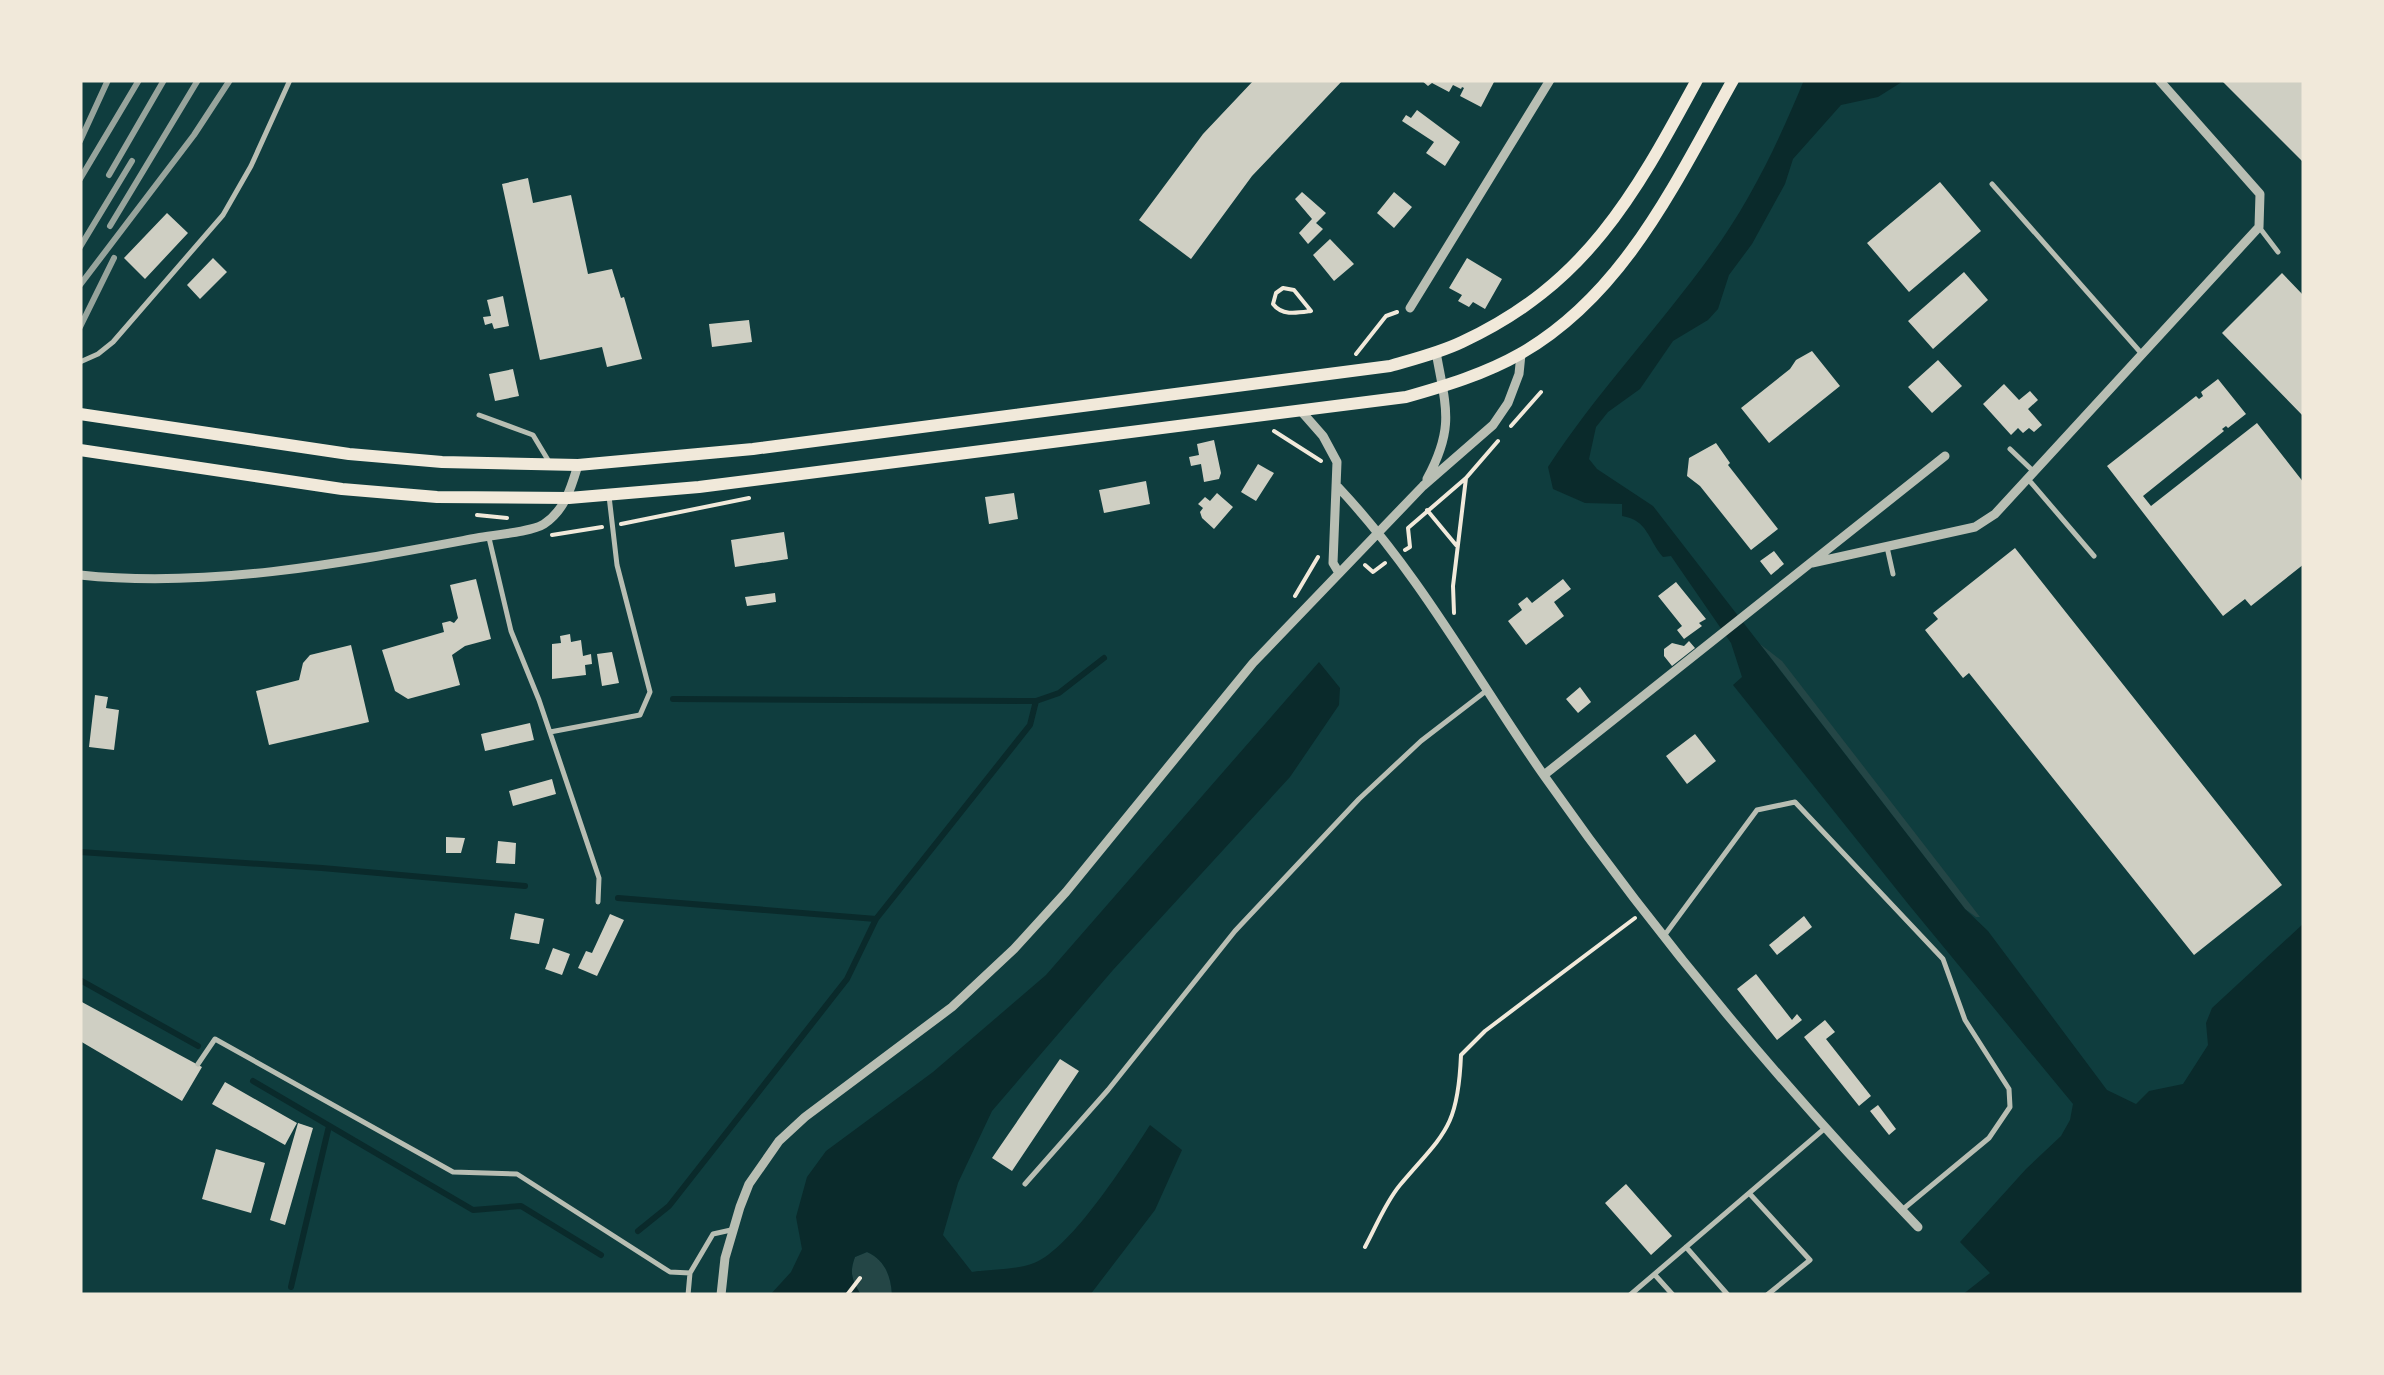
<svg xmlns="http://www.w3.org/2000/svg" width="2384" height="1375" font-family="'Archivo Narrow',sans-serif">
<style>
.green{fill:#244646}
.water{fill:#0a2a2b}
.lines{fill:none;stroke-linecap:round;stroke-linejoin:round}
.stream{stroke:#0a2a2b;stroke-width:6}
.building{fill:#cfcfc3}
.path{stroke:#f1e9da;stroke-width:4}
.service{stroke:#b8beb3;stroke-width:5}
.minor{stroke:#b8beb3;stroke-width:9}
.secondary{stroke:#f1e9da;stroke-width:12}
.rail{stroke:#97a49c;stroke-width:6}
</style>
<rect width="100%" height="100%" fill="#0f3d3e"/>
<path class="green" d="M1760 644 1782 661 1980 917H1976L1965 909Z
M867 1252C885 1260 891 1276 892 1295H861C852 1280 849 1273 855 1257Z"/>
<path class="water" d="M1804 80H1905L1878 97 1841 105 1793 159 1785 184 1752 244 1729 275 1718 309 1708 320 1673 341 1640 389 1608 412 1596 427 1589 459 1597 469 1653 506 1965 909 1988 931 2107 1090 2136 1104 2149 1091 2183 1084 2208 1045 2206 1023 2212 1008 2304 923V1295H1962L1990 1273 1960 1242 2026 1169 2061 1136 2070 1120 2073 1104 1909 905 1733 685 1742 677 1731 643 1671 556 1663 557C1648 540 1648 520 1622 516V504L1585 503 1553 489 1548 467C1597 392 1659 327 1711 255 1750 202 1779 141 1804 80Z
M1319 662 1340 688 1339 705 1290 777 1113 970 992 1111 958 1183 943 1235 972 1272C991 1269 1016 1270 1034 1263 1071 1249 1128 1159 1150 1125L1182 1150 1155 1210 1090 1295H892C891 1276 885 1260 867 1252L855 1257C849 1273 852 1280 861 1295H770L791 1272 802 1249 796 1217 807 1177 826 1151 933 1072 1046 975Z"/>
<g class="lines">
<path class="stream" d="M673 699 1036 701
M80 852 322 868 525 886
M618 898 876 919
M80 980 198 1046
M253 1081 473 1210 521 1206 601 1255
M638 1231 669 1206 847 979 876 919 1030 725 1036 701 1059 693 1104 658
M291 1287 329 1126"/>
</g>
<path class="building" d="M1254 80H1343L1252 176 1191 259 1139 220 1203 134Z
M1421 80H1490L1494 82 1481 107 1460 96 1464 88 1462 87 1461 89 1453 85 1449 92 1432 83 1428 86Z
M2221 80H2300L2304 84V163Z
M1417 110 1460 142 1445 166 1426 153 1434 142 1402 121 1406 115 1411 118Z
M528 178 533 203 571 195 588 274 612 269 621 298 624 297 642 359 607 367 602 347 540 360 502 184Z
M1940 182 1981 231 1909 292 1867 243Z
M1302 192 1326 213 1316 223 1323 229 1308 244 1299 233 1312 219 1295 199Z
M1394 192 1412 207 1394 228 1377 213Z
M167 213 188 233 145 279 124 258Z
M1330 239 1354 264 1334 281 1313 255Z
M213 258 227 272 200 299 187 285Z
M1467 258 1502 279 1485 309 1473 302 1469 307 1458 301 1462 295 1449 288Z
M1964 272 1988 300 1933 349 1908 321Z
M2282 273 2304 296V417L2222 333Z
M503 296 509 326 494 329 492 323 485 325 483 317 491 316 487 300Z
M749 320 752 342 712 347 709 324Z
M1812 351 1840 386 1769 443 1741 408 1790 369 1796 360Z
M1938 360 1962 386 1932 413 1908 387Z
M513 369 519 396 495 401 489 374Z
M2218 379 2246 414 2228 428 2226 426 2222 429 2224 431 2143 496 2151 506 2257 423 2304 483V564L2251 606 2245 599 2223 616 2107 466 2196 396 2199 399 2203 396 2201 392Z
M2004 384 2019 400 2030 391 2038 400 2028 409 2042 425 2034 432 2029 428 2023 433 2018 428 2011 435 1983 404Z
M1214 440 1221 473 1219 479 1204 482 1201 464 1191 466 1189 457 1199 455 1197 444Z
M1716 443 1730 463 1728 465 1778 529 1751 550 1700 486 1687 476 1689 458Z
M1258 464 1274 473 1256 501 1241 492Z
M1146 481 1150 504 1104 513 1099 490Z
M1014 493 1018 519 989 524 985 497Z
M1217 493 1233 507 1214 529 1202 518 1200 512 1203 508 1198 504 1205 497 1210 501Z
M784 532 788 559 735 567 731 540Z
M2015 548 2282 885 2194 955 1969 673 1963 678 1925 630 1938 619 1933 613Z
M1774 551 1784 564 1771 575 1760 561Z
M476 579 491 639 465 646 452 655 460 685 408 699 395 691 382 650 444 632 442 623 450 621 454 623 458 618 450 585Z
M1563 579 1571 589 1554 602 1564 616 1526 645 1508 621 1522 610 1518 604 1527 597 1532 603Z
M1676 582 1706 619 1699 623 1702 626 1684 639 1677 630 1682 626 1658 596Z
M775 593 776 602 747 606 745 597Z
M570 634 571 642 581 640 583 656 591 654 592 664 585 665 586 675 552 679V644L561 643 560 636Z
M1689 641 1695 648 1672 666 1664 656V649L1672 643 1684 646Z
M351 645 369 722 269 745 256 691 299 680 303 663 310 655Z
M612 652 619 683 602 686 597 654Z
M1580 687 1591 702 1578 713 1566 699Z
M95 695 108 697 106 708 119 710 114 750 89 747Z
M530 723 534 740 485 751 481 734Z
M1695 734 1716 761 1687 784 1666 756Z
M552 779 556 794 513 806 509 791Z
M446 837 465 838 461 853H446Z
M498 841 516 843 515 864 496 863Z
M515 913 544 919 539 944 510 939Z
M610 914 624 920 597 976 578 968 586 951 592 953Z
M1804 916 1812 927 1777 955 1769 945Z
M553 948 570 954 562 975 545 969Z
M1756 974 1792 1020 1797 1014 1802 1020 1777 1040 1737 989Z
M80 1001 202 1067 182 1101 80 1041Z
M1825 1020 1835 1032 1826 1039 1871 1096 1859 1106 1804 1037Z
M1060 1059 1079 1071 1012 1171 992 1158Z
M225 1082 297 1123 285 1145 212 1104Z
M1878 1105 1896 1129 1889 1135 1870 1111Z
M298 1123 313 1128 285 1225 270 1220Z
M216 1149 265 1163 251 1213 202 1199Z
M1626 1184 1672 1236 1651 1255 1605 1203Z"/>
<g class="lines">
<path class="path" d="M1283 288 1294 290 1311 311C1297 313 1282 316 1273 304L1276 293Z
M1356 354 1386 316 1397 312
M1511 426 1541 392
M1274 431 1321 461
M1427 510 1456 545
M477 515 507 518
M621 524 749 498
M552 535 602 527
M1405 550 1410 547 1408 528 1466 478 1498 441
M1365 565 1373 572 1385 563
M1295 596 1318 557
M1454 613 1453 586 1466 478
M1365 1247C1376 1227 1385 1203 1400 1185 1444 1133 1458 1129 1461 1055L1485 1031 1635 918
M847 1295 860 1278"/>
<path class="service" d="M1992 184 2142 354
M2259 227 2278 252
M80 362 98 354 113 342 223 215 251 166 290 80
M479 415 533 435 548 460
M2010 449 2034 472
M2028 479 2094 556
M489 538 511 631 539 700 599 878 598 902
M1887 547 1893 574
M550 732 640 715 650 692 617 565 609 496
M1664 936 1757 810 1795 802 1943 959 1965 1020 2009 1089 2010 1107 1989 1138 1902 1210
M198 1064 215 1039 453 1172 517 1174 670 1272 690 1273 713 1234 731 1230
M1025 1184 1108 1090 1235 931 1359 799 1421 741 1486 691
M1749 1193 1810 1260 1767 1295
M1686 1247 1728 1295
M1655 1275 1673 1295
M688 1295 690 1273
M1630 1295 1824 1129"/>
<path class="minor" d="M1410 308 1550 80
M1301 411 1323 436 1337 462 1333 563 1339 573
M1427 479C1455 427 1446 408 1436 352
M1338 487C1420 574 1477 680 1545 777 1658 938 1782 1086 1918 1227
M1812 563 1975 527 1995 514 2259 227 2260 194 2159 80
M80 575C211 589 348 562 477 538 493 535 532 532 544 524 565 510 571 488 578 465
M1544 775 1945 456
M721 1295 725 1258 740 1207 749 1184 779 1141 805 1117 952 1007 1014 949 1066 892 1253 663 1423 486 1493 425 1508 403 1519 374 1521 354"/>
<path class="secondary" d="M80 414 349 454 442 462 578 465 753 449 1390 366C1414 359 1439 353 1462 342 1587 284 1635 194 1697 80
M80 450 342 489 437 497 569 498 699 487 1406 397C1445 386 1485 374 1520 354 1625 294 1676 181 1733 80"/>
<path class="rail" d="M80 141 108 80
M109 175 164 80
M80 179 139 80
M110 226 198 80
M80 247 132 161
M80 285 194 135 230 80
M80 327 114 258"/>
</g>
<rect width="2384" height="1375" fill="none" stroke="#f1e9da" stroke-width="165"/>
</svg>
